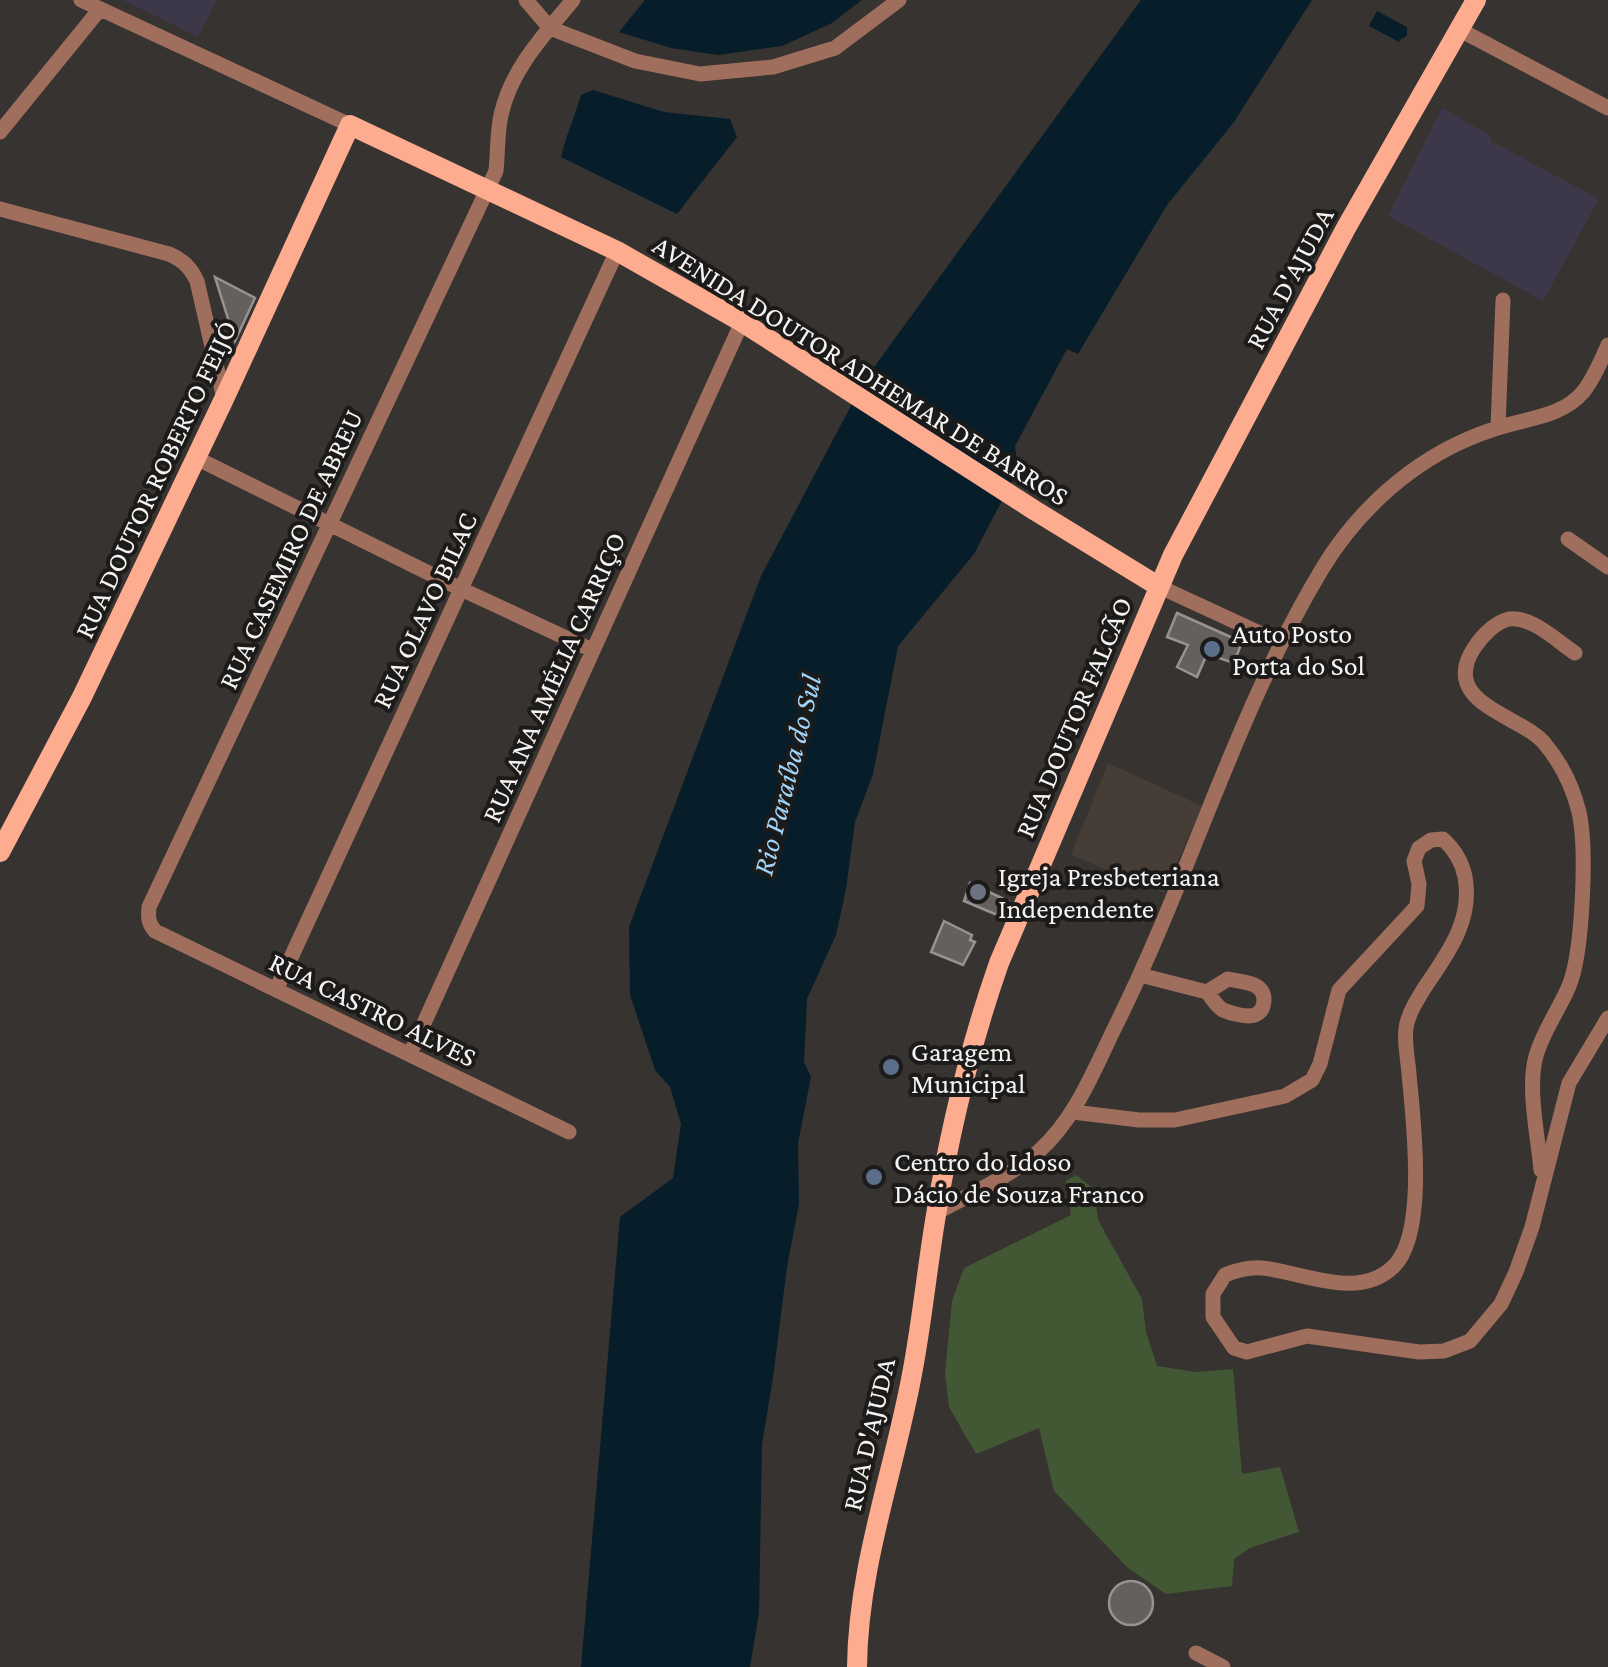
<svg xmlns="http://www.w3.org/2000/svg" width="1608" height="1667" font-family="'Crimson Pro',serif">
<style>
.built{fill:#453d36}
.education{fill:#3d3849}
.green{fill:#425834}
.water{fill:#081d2a}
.building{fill:#64605d;stroke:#979390;stroke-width:2.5}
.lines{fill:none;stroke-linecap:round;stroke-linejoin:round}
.minor{stroke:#a06e5c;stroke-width:15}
.major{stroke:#feac8f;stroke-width:20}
.service-dot{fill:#5c6f8a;stroke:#1c1b1a;stroke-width:4}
.worship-dot{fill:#6b7280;stroke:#1c1b1a;stroke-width:4}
.labels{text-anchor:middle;stroke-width:8;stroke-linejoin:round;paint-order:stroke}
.street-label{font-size:28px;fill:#f6f4f2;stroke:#1c1b1a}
.poi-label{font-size:28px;fill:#f6f4f2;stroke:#1c1b1a;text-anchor:start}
.water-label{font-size:30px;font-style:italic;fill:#a0d4f9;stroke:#1c1b1a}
</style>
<rect width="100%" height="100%" fill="#363330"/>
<path class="built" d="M1108 763 1202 806 1164 893 1071 855Z"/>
<path class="education" d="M123 0H217L198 37Z
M1442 108 1490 135 1491 141 1599 199 1543 301 1388 216Z"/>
<path class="green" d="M1076 1175 1094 1189 1098 1220 1142 1299 1146 1332 1157 1366 1196 1372 1233 1369 1242 1474 1280 1467 1299 1532 1250 1548 1234 1559 1232 1586 1166 1594 1128 1568 1054 1491 1039 1428 976 1454 949 1407 945 1373 952 1301 964 1268 1071 1215 1066 1181Z"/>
<path class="water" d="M645 0H862L832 23 782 46 718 55 671 48 619 32Z
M1141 0H1312L1234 122 1167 205 1078 354 1067 349 1015 446 1018 470 974 554 898 646 873 774 855 822 846 889 836 935 807 999 804 1062 811 1077 798 1143 799 1204 787 1267 773 1378 762 1444 759 1613 750 1667H581L620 1217 673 1178 681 1124 670 1087 655 1070 630 995 629 927 761 576 864 381Z
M1377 11 1407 27V36L1401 39 1399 42 1369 26Z
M593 90 664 112 730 119 737 137 677 214 561 157C566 135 575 116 581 95Z"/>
<path class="building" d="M215 277 255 298 235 341Z
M1177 613 1242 642 1234 663 1207 654 1197 677 1177 667 1188 645 1167 637Z
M970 883 1008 901 1002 917 964 901Z
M944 921 972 935 970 940 975 942 963 965 931 952Z
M1109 1603a22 22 0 1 1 44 0a22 22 0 1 1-44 0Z"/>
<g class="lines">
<path class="minor" d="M81 0 350 125
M526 0 550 28 635 61 700 74 773 67 835 48 899 0
M1460 30 1608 108
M0 132 100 9
M0 209 169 254C183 260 190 267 197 281L224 399
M1498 427 1503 300
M196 458 461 589 592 650
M1568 539 1608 567
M1158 586 1281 643
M1140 975 1207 992
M1228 979C1237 981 1252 982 1259 988 1267 995 1265 1011 1255 1015 1247 1018 1230 1013 1223 1010 1216 1006 1212 998 1207 992Z
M276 990 617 251
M410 1054 742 322
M1073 1112 1139 1120H1175L1285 1096 1312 1080 1320 1064 1339 990 1417 906 1419 884 1414 861 1419 848 1431 840 1443 839C1455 850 1462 861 1465 877 1473 920 1448 953 1425 987 1417 1000 1408 1014 1406 1028 1404 1042 1408 1060 1409 1074 1413 1119 1428 1234 1393 1267 1357 1301 1303 1272 1262 1268 1249 1267 1237 1270 1225 1275L1213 1294V1317L1234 1348 1247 1352 1307 1336 1419 1352 1444 1351 1470 1341 1501 1304 1516 1272 1532 1227 1569 1083 1608 1018
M569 1132 155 931C148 923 148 917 149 907L496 171C498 152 497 133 501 115 511 69 544 35 573 0
M1541 1170C1538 1136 1527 1088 1536 1056 1543 1031 1559 1010 1569 986 1583 952 1587 848 1579 812 1573 788 1561 763 1545 744 1522 715 1438 704 1474 648 1482 636 1495 622 1509 619 1532 616 1557 641 1575 653
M936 1213C970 1194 1010 1177 1039 1151 1077 1117 1095 1067 1117 1023 1191 874 1236 712 1322 569 1354 516 1402 470 1459 443 1472 437 1487 431 1501 427 1529 418 1563 416 1583 392 1594 378 1601 361 1608 345
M1196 1653 1223 1667"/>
<path class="major" d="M0 852 82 697 224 399 350 125 617 251 742 322 1034 510 1158 586
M857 1667C858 1566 894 1472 912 1374 922 1322 927 1268 936 1215 950 1129 970 1046 999 963L1173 555 1346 228 1476 0"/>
</g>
<g class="service-dot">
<circle cx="1212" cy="649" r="10"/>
<circle cx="891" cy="1067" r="10"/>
<circle cx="874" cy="1177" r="10"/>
</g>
<circle class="worship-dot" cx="978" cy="892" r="10"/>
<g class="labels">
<g class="street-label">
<text transform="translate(1289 278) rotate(-62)" y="10">RUA D'AJUDA</text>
<text transform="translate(861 370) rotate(32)" y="10">AVENIDA DOUTOR ADHEMAR DE BARROS</text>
<text transform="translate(155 479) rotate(-65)" y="10">RUA DOUTOR ROBERTO FEIJÓ</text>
<text transform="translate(290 549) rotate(-65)" y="10">RUA CASEMIRO DE ABREU</text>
<text transform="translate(424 610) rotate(-65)" y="10">RUA OLAVO BILAC</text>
<text transform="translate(553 677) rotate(-66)" y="10">RUA ANA AMÉLIA CARRIÇO</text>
<text transform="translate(1073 717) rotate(-67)" y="10">RUA DOUTOR FALCÃO</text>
<text transform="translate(373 1009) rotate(26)" y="10">RUA CASTRO ALVES</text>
<text transform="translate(868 1434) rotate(-77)" y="10">RUA D'AJUDA</text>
</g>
<g class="poi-label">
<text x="1232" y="643">Auto Posto<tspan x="1232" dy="32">Porta do Sol</tspan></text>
<text x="998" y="886">Igreja Presbeteriana<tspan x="998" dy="32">Independente</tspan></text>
<text x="911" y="1061">Garagem<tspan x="911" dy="32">Municipal</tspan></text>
<text x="894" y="1171">Centro do Idoso<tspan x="894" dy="32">Dácio de Souza Franco</tspan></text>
</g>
<g class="water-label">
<text transform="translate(787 775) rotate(-76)" y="10">Rio Paraíba do Sul</text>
</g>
</g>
</svg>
